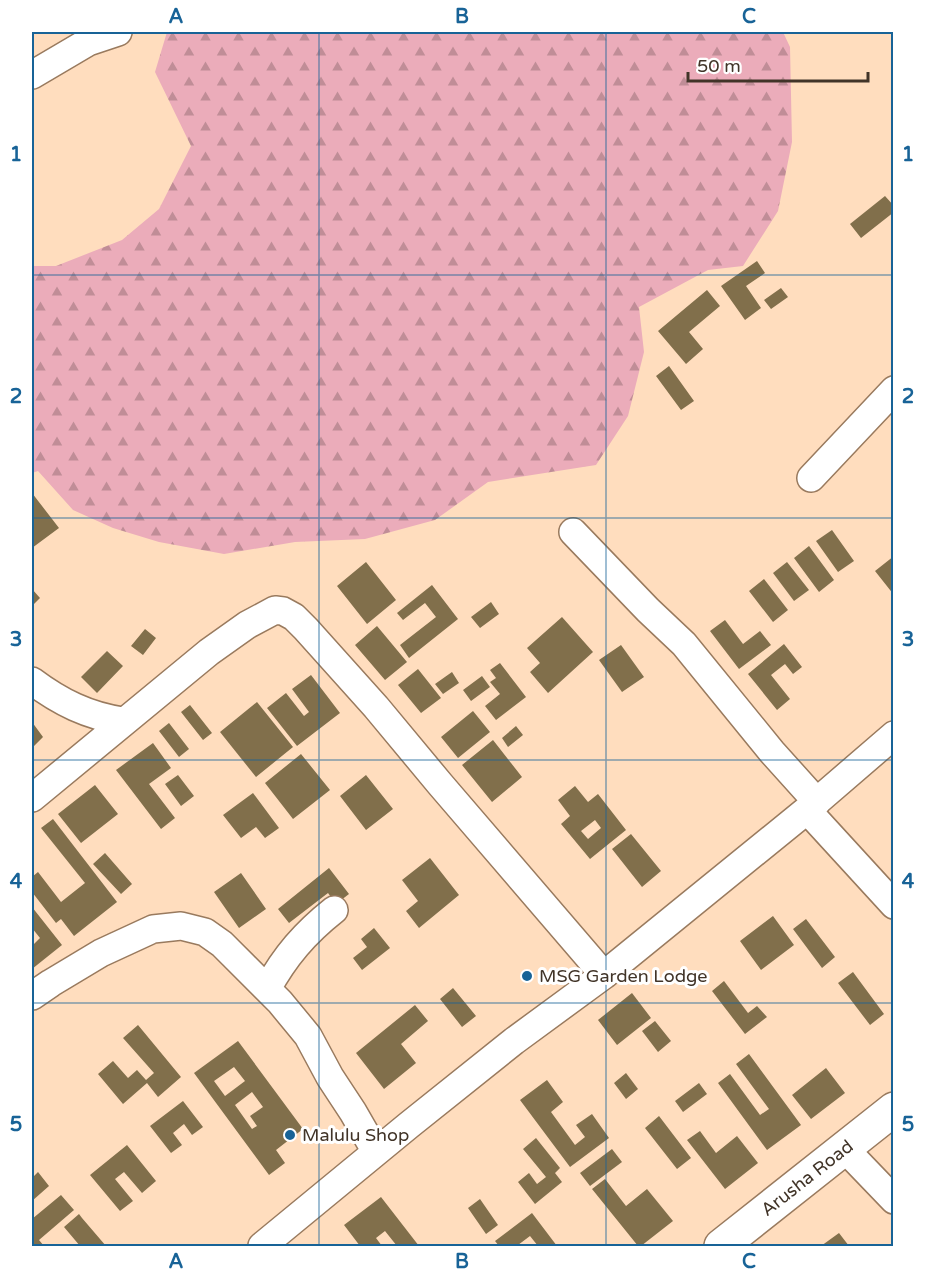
<svg xmlns="http://www.w3.org/2000/svg" width="925" height="1278" font-family="'Varela Round',sans-serif">
<style>
.forest{fill:url(#forest-firs)}
.building{fill:#816f4b;fill-rule:evenodd}
.lines{fill:none;stroke-linecap:round;stroke-linejoin:round}
.street-casing{stroke:#997a5e;stroke-width:30}
.secondary-casing{stroke:#997a5e;stroke-width:36}
.street{stroke:#fff;stroke-width:27}
.secondary{stroke:#fff;stroke-width:33}
.grid{fill:none;stroke:#186397;stroke-width:1.5;stroke-opacity:0.55}
.poi-dot{fill:#186397;stroke:#fff;stroke-width:2}
.labels{text-anchor:middle;stroke-width:6;stroke-linejoin:round;paint-order:stroke}
.poi-label{font-size:18px;fill:#413428;stroke:#fff;text-anchor:start}
.street-label{font-size:18px;fill:#413428;stroke:#fff}
.neatline{fill:none;stroke:#186397;stroke-width:2}
.grid-label{font-size:20px;text-anchor:middle;font-weight:bold;fill:#186397}
</style>
<defs>
<pattern id="forest-firs" width="22" height="20" patternUnits="userSpaceOnUse" patternTransform="scale(1.5)"><rect width="22" height="20" fill="#ebacba"/><path d="M5 1l3.5 6h-7zM16 11l3.5 6h-7z" fill="#c08d97"/></pattern>
</defs>
<rect width="100%" height="100%" fill="#ffddbe"/>
<path class="forest" d="M167 32H783L790 47 792 142 778 211 743 266 708 270 639 307 644 352 628 416 596 465 488 482 435 520 365 539 295 542 224 554 159 542 113 528 73 510 38 471 32 473V266H56L122 240 159 209 191 146 155 72Z"/>
<path class="building" d="M885 196 894 206V212L861 238 850 224Z
M757 261 765 273 746 286 761 308 745 320 721 286Z
M781 288 788 297 771 309 764 300Z
M707 290 720 306 689 332 703 349 686 364 658 331Z
M669 366 694 401 681 410 656 376Z
M32 493 59 528 32 548Z
M832 530 854 561 838 572 816 541Z
M809 546 834 580 819 592 794 558Z
M894 556V595L875 571Z
M366 562 396 600 367 624 337 586Z
M787 562 809 590 794 601 773 573Z
M764 579 788 610 773 622 749 591Z
M432 585 458 619 409 658 400 645 436 617 425 603 403 620 397 613Z
M32 589 40 598 32 606Z
M491 602 499 614 480 628 471 617Z
M562 617 593 652 548 693 530 672 540 663 527 648Z
M725 620 743 644 760 631 771 645 739 669 710 631Z
M377 626 407 662 385 680 355 645Z
M145 629 156 638 143 655 131 646Z
M784 644 802 667 793 674 785 664 771 675 790 699 777 710 748 674Z
M621 645 644 677 622 692 599 660Z
M107 651 123 666 97 693 81 677Z
M500 663 526 697 496 720 485 706 500 694 490 682 496 678 490 670Z
M418 669 441 698 421 713 398 685Z
M452 672 459 683 443 694 435 684Z
M311 675 340 713 297 746 267 708 286 693 304 716 309 712 292 689Z
M482 676 490 687 471 701 463 690Z
M257 702 293 747 256 777 220 732Z
M190 705 212 733 203 740 181 712Z
M473 711 490 732 458 758 441 737Z
M32 722 43 737 32 748Z
M169 723 189 749 179 757 159 731Z
M516 726 523 735 508 747 502 738Z
M493 740 522 777 492 802 462 765Z
M153 743 171 768 149 784 175 818 161 829 116 770Z
M301 754 330 790 293 819 265 783Z
M178 775 194 796 181 806 165 784Z
M366 775 393 809 366 830 340 796Z
M95 785 118 814 81 843 58 814Z
M575 786 588 802 598 794 626 830 590 859 561 824 570 816 558 800ZM595 820 601 828 588 839 581 831Z
M253 793 279 828 265 838 256 827 241 838 223 815Z
M53 819 117 902 74 936 61 919 56 923 32 892V877L38 872 61 902 85 883 41 828Z
M631 834 661 871 642 887 612 849Z
M105 853 132 884 121 894 93 864Z
M430 858 459 895 419 928 406 911 418 901 402 880Z
M329 868 349 894 336 904 328 893 289 923 278 909Z
M241 873 266 909 239 928 214 892Z
M32 907 62 945 32 969V946L40 938 32 928Z
M773 916 794 945 761 970 740 941Z
M806 919 835 957 822 968 793 929Z
M374 928 390 948 362 970 353 958 367 947 361 939Z
M853 972 884 1014 870 1025 838 983Z
M724 981 748 1013 757 1006 767 1017 745 1034 712 991Z
M453 988 476 1016 462 1027 440 999Z
M632 993 651 1018 617 1045 598 1020Z
M415 1005 428 1021 401 1044 416 1063 384 1089 356 1053Z
M655 1021 671 1041 658 1052 642 1031Z
M138 1025 181 1077 158 1097 147 1083 123 1104 98 1074 113 1061 128 1078 137 1070 146 1080 154 1073 123 1038Z
M238 1041 303 1129 276 1150 285 1163 269 1175 194 1073ZM234 1067 245 1081 225 1096 214 1081ZM252 1092 263 1107 250 1116 257 1126 252 1129 235 1105Z
M749 1054 801 1125 767 1150 718 1083 730 1074 760 1115 769 1109 736 1064Z
M826 1068 845 1093 811 1119 792 1095Z
M626 1073 638 1089 626 1099 614 1083Z
M547 1080 563 1102 551 1112 575 1145 585 1137 576 1125 592 1114 609 1138 570 1167 520 1100Z
M699 1083 707 1094 683 1112 675 1101Z
M183 1101 203 1127 192 1135 184 1124 173 1133 182 1145 171 1153 150 1126Z
M659 1116 691 1158 677 1169 645 1128Z
M700 1131 716 1153 737 1136 758 1163 725 1189 687 1140Z
M536 1138 560 1168 555 1173 562 1182 535 1204 518 1182 529 1173 537 1184 546 1177 523 1149Z
M127 1145 156 1181 142 1193 124 1172 115 1179 133 1201 120 1211 90 1175Z
M612 1149 622 1162 590 1186 580 1173Z
M38 1172 49 1186 32 1201V1178Z
M605 1179 626 1206 647 1189 673 1221 641 1246H638L592 1189Z
M61 1195 74 1210 39 1240 44 1246H32V1219Z
M381 1197 419 1246H397L385 1231 376 1238 382 1246H360L344 1225Z
M480 1199 498 1225 486 1234 468 1208Z
M532 1213 557 1246H538L530 1236 518 1245 519 1246H499L495 1241Z
M79 1214 82 1218 106 1246H80L64 1227Z
M839 1233 849 1246H821Z"/>
<g class="lines">
<defs>
<path id="street" d="M32 75 88 42 118 32
M811 478 894 390
M573 532 648 610 684 644 772 752 817 802
M32 681C60 702 88 716 123 721
M32 798 209 652 247 625 275 610 283 611 294 617 306 629 376 707 440 784 604 975
M807 810 894 905
M267 989C285 956 305 933 334 910
M32 996 51 983 101 953 153 929 181 926 205 932 222 944 280 1002 308 1036 330 1077 353 1112 376 1152
M844 1148 894 1200
M262 1246 409 1125 514 1041 604 975 807 810 894 735"/>
<path id="secondary" d="M721 1246 894 1109"/>
</defs>
<use href="#street" class="street-casing"/>
<use href="#secondary" class="secondary-casing"/>
<use href="#street" class="street"/>
<use href="#secondary" class="secondary"/>
</g>
<path class="grid" d="M319 32V1246M606 32V1246M32 275H894M32 518H894M32 760H894M32 1003H894"/>
<g class="poi-dot">
<circle cx="527" cy="976" r="6"/>
<circle cx="290" cy="1135" r="6"/>
</g>
<g class="labels">
<g class="poi-label">
<text x="539" y="982">MSG Garden Lodge</text>
<text x="302" y="1141">Malulu Shop</text>
</g>
<g class="street-label">
<text transform="translate(807 1178) rotate(-38)" y="6">Arusha Road</text>
</g>
</g>
<rect width="925" height="1278" fill="none" stroke="#ffffff" stroke-width="66"/>
<path d="M688 72v9h180v-9" fill="none" stroke="#413428" stroke-width="3"/>
<text x="697" y="72" font-size="18" fill="#413428" stroke="#ffffff" stroke-width="4.5" paint-order="stroke">50 m</text>
<rect x="33" y="33" width="859" height="1212" class="neatline"/>
<g class="grid-label">
<text x="176" y="23">A</text>
<text x="462" y="23">B</text>
<text x="749" y="23">C</text>
<text x="16" y="161">1</text>
<text x="908" y="161">1</text>
<text x="16" y="403">2</text>
<text x="908" y="403">2</text>
<text x="16" y="646">3</text>
<text x="908" y="646">3</text>
<text x="16" y="888">4</text>
<text x="908" y="888">4</text>
<text x="16" y="1131">5</text>
<text x="908" y="1131">5</text>
<text x="176" y="1268">A</text>
<text x="462" y="1268">B</text>
<text x="749" y="1268">C</text>
</g>
</svg>
